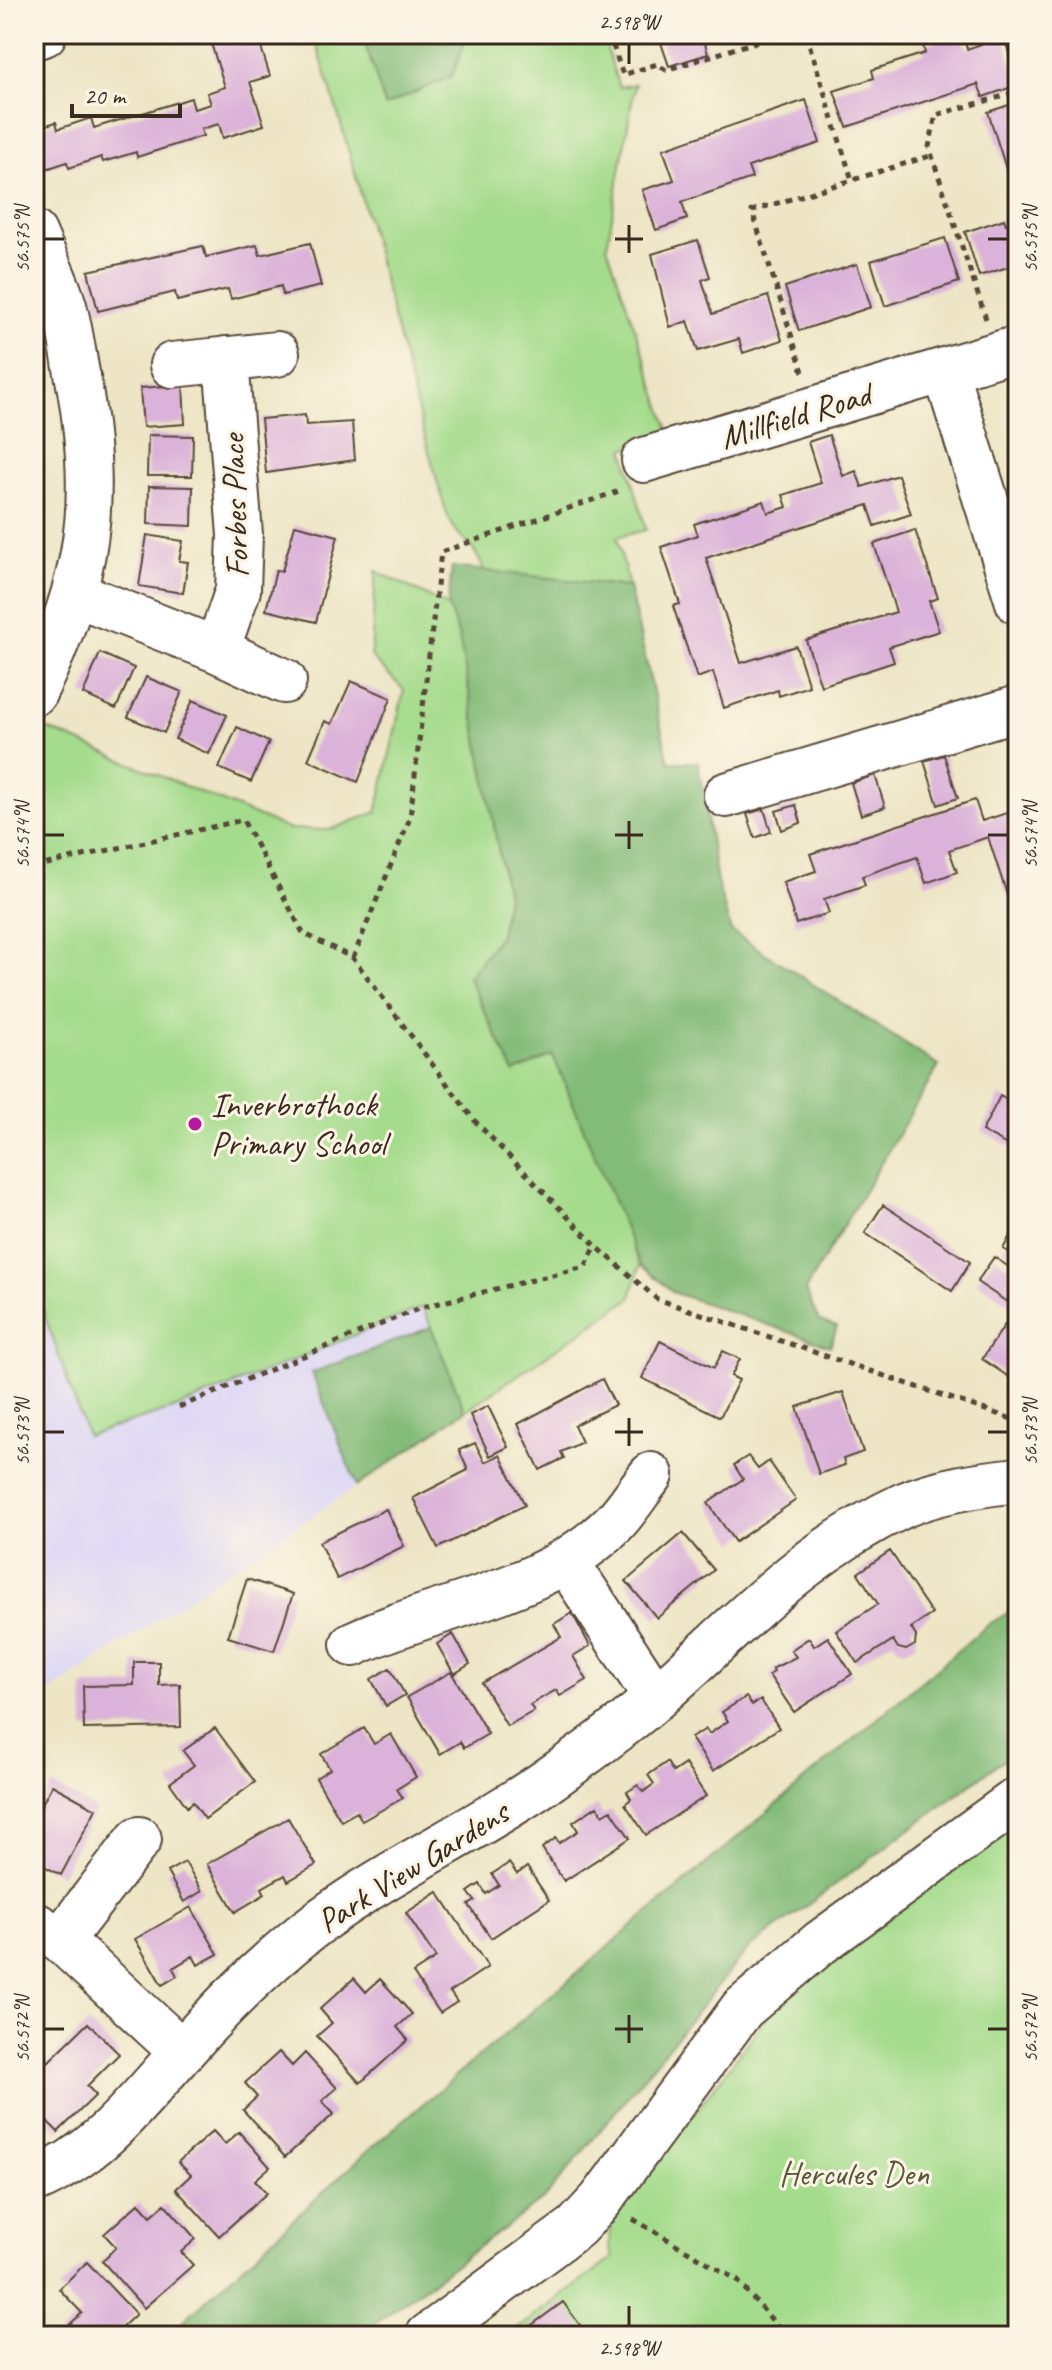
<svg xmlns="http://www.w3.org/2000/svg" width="1052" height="2370" font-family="Caveat,sans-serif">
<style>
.built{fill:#dbd6f7}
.green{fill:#a4db8c;stroke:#708255;stroke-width:2}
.forest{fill:#83bb78;stroke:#5f724b;stroke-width:2}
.building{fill:#dbb2d9}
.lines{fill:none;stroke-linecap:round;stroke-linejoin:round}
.minor-casing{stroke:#564637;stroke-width:48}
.path{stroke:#564637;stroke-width:5;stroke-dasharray:6 6;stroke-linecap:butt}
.minor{stroke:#fff;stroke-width:44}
.ticks{fill:none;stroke:#3b2a1e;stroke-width:3}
.poi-dot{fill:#b5179e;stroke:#fcf5e5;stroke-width:3}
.labels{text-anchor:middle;stroke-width:6;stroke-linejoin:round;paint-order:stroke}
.street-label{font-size:34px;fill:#3b2a1e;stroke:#fcf5e5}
.poi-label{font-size:34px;fill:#3b2a1e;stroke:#fcf5e5;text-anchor:start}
.park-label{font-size:34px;fill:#55563a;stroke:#fcf5e5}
.neatline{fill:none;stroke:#3b2a1e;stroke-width:3}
.ticks-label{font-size:20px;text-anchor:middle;fill:#3b2a1e}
</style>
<rect width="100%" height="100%" fill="#fcf5e5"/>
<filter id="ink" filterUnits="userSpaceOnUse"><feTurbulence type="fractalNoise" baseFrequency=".0125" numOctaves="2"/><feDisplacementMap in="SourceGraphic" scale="16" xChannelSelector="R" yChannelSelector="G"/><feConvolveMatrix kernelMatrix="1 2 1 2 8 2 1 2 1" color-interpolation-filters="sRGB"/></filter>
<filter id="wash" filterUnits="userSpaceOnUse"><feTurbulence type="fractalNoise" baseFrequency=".006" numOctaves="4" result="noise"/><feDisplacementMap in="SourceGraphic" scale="32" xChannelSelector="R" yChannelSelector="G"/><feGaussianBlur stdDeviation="1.8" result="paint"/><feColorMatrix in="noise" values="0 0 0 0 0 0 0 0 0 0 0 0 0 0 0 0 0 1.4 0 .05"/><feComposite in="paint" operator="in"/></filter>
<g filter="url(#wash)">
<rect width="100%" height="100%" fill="#ede5c5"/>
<path class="built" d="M34 917 288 941 431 1327 313 1373 357 1486 34 1702Z"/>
<path class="green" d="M313 34H362L365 40 452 76 468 34H602L619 87 635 84 607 246 670 433 624 449 646 530 617 537 629 587 484 571C475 541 455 540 446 511 399 353 365 191 313 34Z
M376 571 448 606 459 637 507 896 500 935 468 978 553 1055 640 1265 631 1298 465 1411 423 1307 179 1407 87 1436 34 1285 36 724 288 829 329 830 377 812 404 690 371 657Z
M1018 1823V2336H508L613 2258C605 2236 610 2226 623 2207L783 1996Z"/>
<path class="forest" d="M362 34H468L452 76 385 106Z
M452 567 629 587 669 762H698L717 882 731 931 939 1066 805 1290 819 1321 837 1327 830 1346 675 1293 640 1265 553 1055 514 1073 468 977 500 935 507 896 459 637 448 606Z
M431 1327 465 1411 357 1486 312 1373Z
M1018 1607V1749L747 1950 546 2197 358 2336H167L372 2147 989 1624Z"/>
<g id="blocks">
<path class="building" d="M208 34H257L270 76 250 82 264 125 223 138 219 124 201 129 203 136 137 157 136 152 103 162 101 157 69 168 67 162 34 173V129L56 122 58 129 91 118 94 128 191 98 194 109 211 104 207 93 225 87Z
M658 34H702L708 54 669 66Z
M958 34H962L967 49 1004 36 1018 85 983 97 978 84 847 127 834 91 874 78 872 70 925 53 923 46Z
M806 100 820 143 748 167 752 178 682 202 687 219 656 230 642 190 674 180 663 149Z
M1018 102V203H1017L988 112Z
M1004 219 1006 224 1018 220 1015 253 1018 264 979 276 965 232Z
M945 238 959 282 885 306 871 261Z
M698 240 710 277 702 280 713 314 768 296 782 340 743 353 739 339 698 351 688 321 670 327 652 254Z
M310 243 321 286 283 295 281 286 231 299 228 289 177 301 175 292 98 311 88 271 203 246 206 257 257 245 260 255Z
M857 264 871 307 799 331 785 287Z
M183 385 185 424 143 427 140 388Z
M305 415 306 425 352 422 355 460 266 473 261 419Z
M148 435 193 436 192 476H147Z
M829 435 843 476 856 471 862 487 898 475 911 514 875 526 868 505 706 558 741 663 796 646 809 686 779 696 778 690 724 708 713 672 697 678 673 606 680 604 661 547 698 535 694 524 728 513 764 501 768 513 787 507 783 495 821 483 808 442Z
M149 486 193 487 192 526 148 524Z
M295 525 338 536 316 622 266 610 276 570 282 571Z
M915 530 938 598 929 601 939 631 889 647 894 662 821 686 806 640 896 612 874 544Z
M147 535 183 541 179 561 188 562 183 593 139 586Z
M100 653 134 668 116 709 83 694Z
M146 677 182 692 164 733 128 717Z
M351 681 391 698 358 782 308 760 325 721 332 724Z
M193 700 227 715 209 754 175 739Z
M237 727 269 742 251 782 219 768Z
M944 755 958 798 938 805 924 761Z
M875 775 885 807 861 815 851 783Z
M975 800 982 821 1016 810 1018 911 1013 913 988 837 949 850 957 872 926 883 917 857 862 876 865 885 824 899 829 913 796 924 783 882 816 871 810 854Z
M796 805 801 823 782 830 776 811Z
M764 809 771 832 755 838 747 814Z
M1000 1096 1018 1105V1151L982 1131Z
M883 1205 970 1262 952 1291 865 1233Z
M1018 1221V1257L1003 1249Z
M994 1257 1018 1273 1015 1381 982 1359 1016 1308 977 1282Z
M660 1341 714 1368 723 1351 740 1359 731 1376 739 1380 720 1417 642 1378Z
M602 1379 615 1405 574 1425 582 1442 561 1452 564 1458 540 1470 518 1424Z
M843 1392 863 1452 843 1459 845 1465 819 1474 797 1407Z
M488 1406 508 1447 490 1456 470 1415Z
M475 1443 485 1462 500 1455 525 1505 438 1548 413 1498 468 1470 459 1450Z
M748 1456 758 1469 769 1461 796 1500 735 1542 708 1503 743 1479 734 1465Z
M386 1509 404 1546 337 1579 319 1542Z
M683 1533 714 1570 657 1618 626 1581Z
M890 1551 932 1614 911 1628 916 1636 915 1645 906 1650 898 1648 893 1640 857 1663 836 1631 878 1604 858 1573Z
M247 1579 293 1594 274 1651 228 1637Z
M572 1613 590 1646 573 1656 587 1680 560 1696 556 1690 545 1696 530 1705 534 1711 507 1726 482 1683 561 1637 554 1624Z
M453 1634 470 1664 454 1674 437 1644Z
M828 1637 852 1674 794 1712 769 1675 774 1672 772 1669 796 1657 791 1650 809 1638 814 1646Z
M134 1662H159V1685L180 1684 181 1727 84 1729 83 1686 134 1685Z
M390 1668 405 1695 386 1706 371 1679Z
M451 1672 488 1734 464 1748 460 1742 440 1754 407 1697Z
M746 1697 752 1705 761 1700 779 1728 713 1771 691 1738 706 1729 709 1734 728 1721 722 1712Z
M215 1728 255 1782 205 1819 193 1802 187 1807 170 1783 194 1765 183 1751Z
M364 1728 374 1744 391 1734 416 1777 397 1789 403 1798 362 1821 357 1812 341 1821 316 1778 330 1769 321 1754Z
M667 1762 673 1772 685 1764 706 1796 646 1835 625 1804 631 1799 627 1792 638 1785 643 1792 654 1784 648 1775Z
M52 1785 96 1809 61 1875 34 1861V1819Z
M597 1806 603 1815 611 1810 630 1838 564 1881 542 1848 556 1838 559 1843 578 1831 573 1822Z
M288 1818 316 1865 288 1881 285 1875 274 1881 262 1888 265 1894 235 1912 207 1864Z
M185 1862 202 1891 184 1902 167 1872Z
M509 1863 517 1874 527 1867 549 1900 491 1938 469 1905 475 1901 468 1892 480 1884 486 1894 499 1885 492 1874Z
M438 1892 488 1967 450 1992 457 2002 440 2013 413 1973 436 1958 406 1913Z
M191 1907 218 1954 198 1965 193 1956 173 1968 177 1976 162 1985 135 1939Z
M354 1978 366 1992 380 1979 412 2014 397 2027 408 2040 360 2083 317 2036 332 2023 320 2009Z
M88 2023 119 2054 87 2086 96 2095 58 2132 34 2108V2066L43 2057 48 2062Z
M279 2052 292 2066 305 2053 337 2088 322 2101 334 2114 285 2157 243 2110 257 2097 245 2083Z
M213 2131 225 2144 239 2132 270 2167 255 2180 267 2193 219 2236 176 2189 191 2175 178 2162Z
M139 2203 151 2216 165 2204 196 2239 181 2252 193 2265 144 2308 102 2261 116 2247 104 2234Z
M87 2262 136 2314 113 2336H57L82 2313 59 2289Z
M563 2302 588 2336H517Z"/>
</g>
</g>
<g filter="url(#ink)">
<use href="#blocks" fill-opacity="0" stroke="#564637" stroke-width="2"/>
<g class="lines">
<defs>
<path id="minor" d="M34 37 44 34
M34 233C44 257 57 281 64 306 70 328 73 351 77 373 101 497 90 580 34 693
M172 365 277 354
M945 370 1018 602
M644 460 1018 348
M76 594 217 650 238 590 240 535 226 359
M217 650 284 681
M726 795 1018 708
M566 1561 656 1698
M353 1644C440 1603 542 1595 613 1524 627 1510 638 1491 651 1475
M34 1924 61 1940 182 2052
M61 1940 139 1839
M34 2181C98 2154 136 2104 181 2053 214 2015 252 1977 290 1945 368 1878 466 1838 550 1779 587 1753 623 1727 657 1697 739 1625 803 1552 904 1505 939 1490 980 1484 1018 1480
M428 2336 576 2227 601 2200 742 2009 820 1943 1018 1799"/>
</defs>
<use href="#minor" class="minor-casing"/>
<path class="path" d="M609 34 623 75 657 64 666 70 781 34
M806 34 852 180
M986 319 929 147 936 115 1018 92
M803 372 752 211 933 155
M34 867 243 820 303 933 353 958 474 1120 596 1246 657 1299 1018 1421
M353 958 410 818 441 552 619 491
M179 1407 423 1307 585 1267 596 1246
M633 2219 737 2280 786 2336"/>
<use href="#minor" class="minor"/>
</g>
</g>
<path class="ticks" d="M629 44V64M629 225V253M44 239H64M615 239H643M988 239H1008M629 821V849M44 835H64M615 835H643M988 835H1008M629 1418V1446M44 1432H64M615 1432H643M988 1432H1008M629 2015V2043M44 2029H64M615 2029H643M988 2029H1008M629 2306V2326"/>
<circle class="poi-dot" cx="195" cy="1124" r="8"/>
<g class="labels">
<g class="street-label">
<text transform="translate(795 415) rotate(-17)" y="12">Millfield Road</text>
<text transform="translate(234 506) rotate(-92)" y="12">Forbes Place</text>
<text transform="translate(412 1866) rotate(-32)" y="12">Park View Gardens</text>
</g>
<g class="poi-label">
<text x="211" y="1116">Inverbrothock<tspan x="211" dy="39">Primary School</tspan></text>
</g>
<g class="park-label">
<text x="854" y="2185">Hercules Den</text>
</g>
</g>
<rect width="1052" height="2370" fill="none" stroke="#fcf5e5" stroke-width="88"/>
<path d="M72 104v12h108v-12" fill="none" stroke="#3b2a1e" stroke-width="4"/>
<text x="84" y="104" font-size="24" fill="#3b2a1e" stroke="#fcf5e5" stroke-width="6" paint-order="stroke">20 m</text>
<rect x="44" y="44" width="964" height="2282" class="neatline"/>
<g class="ticks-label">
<text x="629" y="29">2.598°W</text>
<text transform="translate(22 239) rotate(-90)" y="7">56.575°N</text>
<text transform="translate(1030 239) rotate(-90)" y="7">56.575°N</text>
<text transform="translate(22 835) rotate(-90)" y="7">56.574°N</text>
<text transform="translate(1030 835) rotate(-90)" y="7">56.574°N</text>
<text transform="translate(22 1432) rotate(-90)" y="7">56.573°N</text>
<text transform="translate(1030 1432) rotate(-90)" y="7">56.573°N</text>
<text transform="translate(22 2029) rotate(-90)" y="7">56.572°N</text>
<text transform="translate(1030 2029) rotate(-90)" y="7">56.572°N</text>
<text x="629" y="2355">2.598°W</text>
</g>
</svg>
